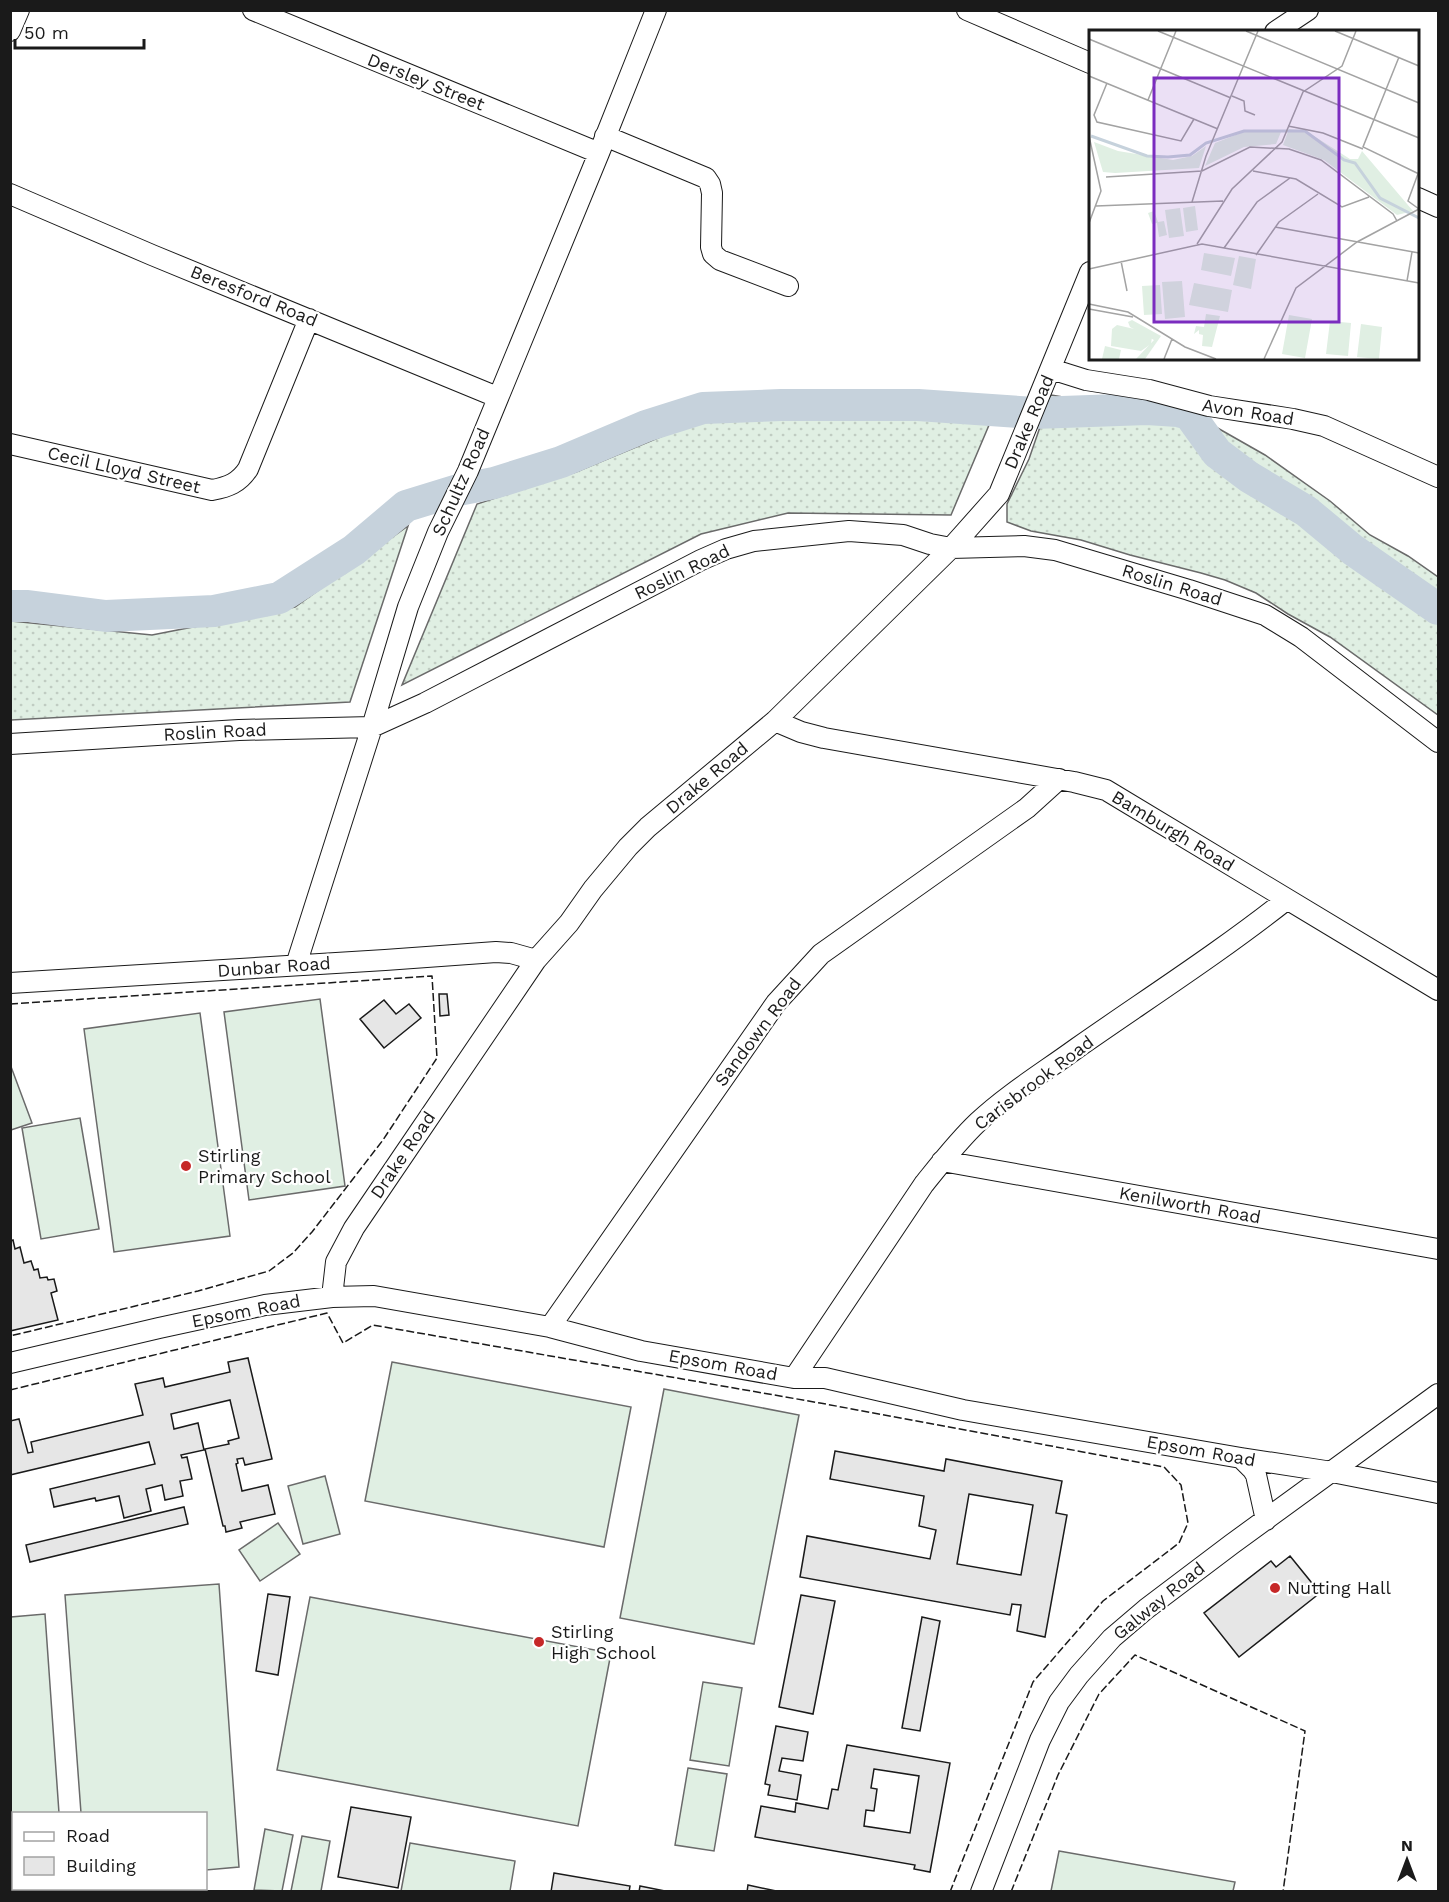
<svg xmlns="http://www.w3.org/2000/svg" width="1449" height="1902" font-family="'Work Sans',sans-serif">
<style>
.grass{fill:url(#grass-dots);stroke:#6a6a6a;stroke-width:1.5}
.garden{fill:#e0efe3;stroke:#6a6a6a;stroke-width:1.5}
.lines{fill:none;stroke-linecap:round;stroke-linejoin:round}
.river{stroke:#c6d2dc;stroke-width:32}
.building{fill:#e6e6e6;stroke:#1a1a1a;stroke-width:1.5;fill-rule:evenodd}
.minor-casing{stroke:#1a1a1a;stroke-width:22}
.minor{stroke:#fff;stroke-width:20}
.fence{stroke:#1a1a1a;stroke-width:1.5;stroke-dasharray:8 3;stroke-linecap:butt}
.poi-dot{fill:#c62828;stroke:#fff;stroke-width:2}
.labels{text-anchor:middle;stroke-width:4.5;stroke-linejoin:round;paint-order:stroke}
.street-label{font-size:18px;fill:#1a1a1a;stroke:#fff}
.poi-label{font-size:18px;fill:#1a1a1a;stroke:#fff;text-anchor:start}
.inset-river{fill:none;stroke:#c6d2dc;stroke-width:3}
.inset-road{fill:none;stroke:#a3a3a3;stroke-width:1.5}
.view{fill:#7b2cbf;fill-opacity:0.15;stroke:#7b2cbf;stroke-width:3}
.inset-edge{fill:none;stroke:#1a1a1a;stroke-width:3}
</style>
<defs>
<pattern id="grass-dots" width="8" height="8" patternUnits="userSpaceOnUse" patternTransform="scale(1.5)"><rect width="8" height="8" fill="#e0efe3"/><path d="M2 2h.1M6 6h.1" fill="none" stroke="#c0ccc2" stroke-width="1.8" stroke-linecap="round"/></pattern>
</defs>
<rect width="100%" height="100%" fill="#fff"/>
<path class="grass" d="M1051 395 1069 398 1113 396 1150 400 1189 408 1214 426 1265 455 1330 501 1370 535 1408 556 1438 577V715L1330 637 1288 614 1256 593 1225 580 1201 573 1130 555 1081 540 1031 531 1007 522V504L1029 459Z
M718 413 992 418 951 515 788 513 701 534 402 685 477 504 576 472Z
M408 526 350 702 11 720V621L152 635 295 607Z"/>
<path class="garden" d="M320 999 345 1186 249 1200 224 1012Z
M200 1013 230 1236 114 1252 84 1029Z
M10 1064 32 1123 11 1130H10Z
M80 1118 99 1229 41 1239 22 1128Z
M392 1362 631 1407 604 1547 365 1501Z
M664 1389 799 1415 754 1644 620 1618Z
M325 1476 340 1534 303 1544 288 1486Z
M278 1523 300 1554 260 1581 239 1550Z
M219 1584 239 1867 206 1870V1814L81 1813 65 1595Z
M310 1597 611 1653 578 1826 277 1770Z
M45 1614 59 1813 14 1814 13 1844H11V1617Z
M703 1682 742 1688 729 1766 690 1760Z
M688 1768 727 1774 714 1851 675 1845Z
M265 1829 293 1835 282 1891 254 1890Z
M302 1836 330 1841 321 1891H291Z
M410 1843 515 1861 510 1891H401Z
M1059 1851 1235 1882 1233 1891H1051Z"/>
<g class="lines">
<path class="river" d="M10 606H28L106 616 214 611 279 598 354 550 406 506 458 490 494 483 561 462 646 426 703 408 781 405H918L1034 413 1147 409 1178 411 1189 414 1217 453 1249 477 1306 511 1353 550 1438 609"/>
</g>
<path class="building" d="M439 994H447L449 1015 440 1016Z
M384 1000 396 1014 409 1004 421 1018 384 1048 360 1019Z
M13 1240 15 1249 20 1247 24 1263 31 1261 34 1270 38 1269 40 1278 47 1277 48 1280 54 1279 57 1291 51 1293 58 1320 10 1331V1241Z
M248 1358 272 1459 245 1465 243 1458 237 1459 238 1463 236 1464 242 1491 268 1485 275 1514 240 1522 242 1528 226 1532 225 1526H223L205 1449 229 1444 228 1441 239 1438 230 1400 171 1414 174 1429 198 1423 204 1450 181 1455 182 1458 187 1457 192 1479 180 1481 183 1496 165 1500 162 1485 146 1489 151 1511 124 1518 119 1496 96 1501 95 1498 54 1507 50 1489 155 1464 149 1442 10 1475V1421L19 1419 28 1453 33 1452 31 1442 143 1415 135 1384 163 1378 165 1387 230 1372 228 1362Z
M835 1451 944 1471 946 1459 1062 1481 1056 1513 1067 1515 1045 1637 1017 1631 1021 1605 1012 1604 1010 1615 800 1577 807 1536 930 1559 936 1530 919 1526 924 1496 830 1479ZM969 1494 1033 1505 1021 1575 957 1564Z
M184 1507 188 1524 30 1562 26 1545Z
M1290 1556 1320 1593 1239 1657 1204 1613 1271 1561 1276 1567Z
M268 1594 290 1597 278 1675 256 1671Z
M801 1595 835 1601 813 1714 779 1707Z
M922 1617 940 1621 920 1731 902 1728Z
M776 1726 808 1732 803 1761 782 1758 779 1771 801 1775 797 1800 768 1795 770 1785 765 1784Z
M847 1745 950 1763 930 1872 914 1869 915 1865 755 1837 761 1806 795 1812 796 1803 828 1809 832 1789 838 1790ZM874 1769 919 1776 910 1833 864 1826 866 1810 874 1811 877 1789 871 1788Z
M351 1807 411 1817 398 1888 338 1877Z
M554 1873 630 1886 629 1892H551Z
M748 1885 781 1892H747Z
M640 1886 670 1892H639Z"/>
<g class="lines">
<defs>
<path id="minor" d="M253 10 599 153
M967 10 1090 63
M10 31 19 10
M1275 32 1308 10
M605 136 706 178 710 184 712 193 711 247 713 254 720 260 788 286
M10 194 152 255 497 397
M1418 198 1438 207
M1051 369 1086 380 1149 390 1209 406 1293 419 1324 426 1438 477
M10 444 212 490C228 487 239 483 248 469L309 319
M775 721 801 732 824 738 1074 782 1106 790 1438 990
M10 744 239 730 372 727 425 703 701 560 726 549 754 541 849 531 903 535 930 544 951 548 1024 546 1055 550 1189 590 1265 615 1301 637 1438 742
M296 965 372 727 408 607 438 532 468 471 599 153 656 10
M10 983 385 960 496 952 511 953 536 960
M942 1161 1438 1249
M332 1297 336 1262 354 1228 536 960 569 923 593 889 628 847 648 827 775 721 951 548 999 494 1090 272
M550 1327 776 1003 821 954 1027 808 1059 779
M10 1363 159 1328 265 1305 332 1297 374 1296 550 1327 641 1351 794 1378H825L963 1410 1241 1458 1332 1472 1438 1493
M794 1378 924 1184C941 1163 958 1141 978 1122 1008 1094 1044 1072 1077 1048 1147 999 1219 953 1286 900
M1241 1458 1253 1470 1256 1475 1266 1520
M981 1892 1040 1740 1059 1702 1079 1675 1112 1638 1146 1609 1232 1544 1438 1394"/>
</defs>
<use href="#minor" class="minor-casing"/>
<use href="#minor" class="minor"/>
<path class="fence" d="M10 1004 432 976 437 1058 383 1140 312 1232 293 1253 269 1271 198 1291 10 1336
M10 1390 327 1313 343 1343 373 1325 820 1403 1164 1467 1181 1485 1188 1523 1179 1543 1103 1601 1033 1682 950 1892
M1011 1892 1058 1775 1099 1694 1135 1655 1305 1731 1283 1892"/>
</g>
<g class="poi-dot">
<circle cx="186" cy="1166" r="6"/>
<circle cx="1275" cy="1588" r="6"/>
<circle cx="539" cy="1642" r="6"/>
</g>
<g class="labels">
<g class="street-label">
<text transform="translate(426 82) rotate(22)" y="6">Dersley Street</text>
<text transform="translate(254 296) rotate(22)" y="6">Beresford Road</text>
<text transform="translate(1248 412) rotate(9)" y="6">Avon Road</text>
<text transform="translate(1029 422) rotate(-67)" y="6">Drake Road</text>
<text transform="translate(124 470) rotate(13)" y="6">Cecil Lloyd Street</text>
<text transform="translate(461 482) rotate(-66)" y="6">Schultz Road</text>
<text transform="translate(682 572) rotate(-26)" y="6">Roslin Road</text>
<text transform="translate(1172 585) rotate(17)" y="6">Roslin Road</text>
<text transform="translate(215 732) rotate(-3)" y="6">Roslin Road</text>
<text transform="translate(707 778) rotate(-40)" y="6">Drake Road</text>
<text transform="translate(1173 831) rotate(31)" y="6">Bamburgh Road</text>
<text transform="translate(274 967) rotate(-4)" y="6">Dunbar Road</text>
<text transform="translate(758 1032) rotate(-53)" y="6">Sandown Road</text>
<text transform="translate(1034 1083) rotate(-37)" y="6">Carisbrook Road</text>
<text transform="translate(403 1155) rotate(-56)" y="6">Drake Road</text>
<text transform="translate(1190 1205) rotate(10)" y="6">Kenilworth Road</text>
<text transform="translate(246 1311) rotate(-11)" y="6">Epsom Road</text>
<text transform="translate(723 1365) rotate(10)" y="6">Epsom Road</text>
<text transform="translate(1201 1451) rotate(10)" y="6">Epsom Road</text>
<text transform="translate(1159 1601) rotate(-39)" y="6">Galway Road</text>
</g>
<g class="poi-label">
<text x="198" y="1162">Stirling<tspan x="198" dy="21">Primary School</tspan></text>
<text x="1287" y="1594">Nutting Hall</text>
<text x="551" y="1638">Stirling<tspan x="551" dy="21">High School</tspan></text>
</g>
</g>
<g transform="translate(1089 30)">
<rect width="330" height="330" fill="#fff"/>
<path d="M200 99 217 101 261 129H269L273 121 324 181 308 185 235 130 194 115ZM157 101 192 102 187 114 155 117 116 136 126 113ZM5 112 29 121 84 130 103 126 117 116 110 138 26 143 14 142ZM28 295 54 301 63 307 62 314 52 321 22 316 23 299Z" fill="#e0efe3"/>
<path d="M43 290 72 306 56 329H47L65 310 41 297 39 292ZM16 316 32 320 30 329H13Z" fill="#e0efe3"/>
<path d="M106 176 109 200 97 202 94 178ZM91 178 95 206 80 208 76 180ZM65 181 69 192 75 191 78 205 70 207 68 193 63 194 59 183ZM115 223 146 228 142 246 112 240ZM150 226 167 229 162 259 144 255ZM93 251 96 287 76 289 73 252ZM105 253 143 260 139 282 100 275ZM71 255 73 284 55 285 53 256ZM117 284 131 286 123 317 113 316 114 305 110 304V300L105 304 107 296 115 297ZM200 285 223 289 216 328 193 324ZM241 291 262 293 259 326 237 324ZM272 294 293 297 290 329 268 327Z" fill="#e0efe3"/>
<path class="inset-river" d="M2 106 58 126 79 127 101 125 117 113 155 101H216L255 130 266 133 291 168 330 188"/>
<path class="inset-road" d="M69 1 330 108M157 1 330 73M246 1 330 36M0 9 142 68M310 27 274 117 330 144M0 46 129 99M18 53 5 85 8 92 92 111 105 89M143 66 155 71 156 81 166 85M59 70 87 1M199 96 234 103 274 119M0 106 12 161 0 193M164 141 207 149 253 177 280 167M330 141 319 171 330 179M17 147 113 141 161 117 200 119 232 130 304 184 308 191M103 172 117 126 169 1M7 176 134 171M186 197 330 223M108 214 143 159 193 112 214 62 253 36 267 1M135 218 168 172 201 148M167 225 190 192 229 164M32 231 38 261M0 239 113 214 330 253M318 251 323 222M0 274 39 282 96 317 127 329M0 279 44 287M75 329 83 309M175 329 207 258 268 212 330 179"/>
<path class="view" d="M65 48H250V292H65Z"/>
<rect width="330" height="330" class="inset-edge"/>
</g>
<rect width="1449" height="1902" fill="none" stroke="#1a1a1a" stroke-width="24"/>
<rect x="12" y="1812" width="195" height="78" fill="#ffffff" stroke="#a3a3a3" stroke-width="1.5"/>
<rect x="24" y="1832" width="30" height="9" fill="#ffffff" stroke="#a3a3a3" stroke-width="1.5"/>
<text x="66" y="1842" font-size="18" fill="#1a1a1a">Road</text>
<rect x="24" y="1857" width="30" height="18" fill="#e6e6e6" stroke="#a3a3a3" stroke-width="1.5"/>
<text x="66" y="1872" font-size="18" fill="#1a1a1a">Building</text>
<g transform="translate(1407 1860)" stroke="#ffffff" stroke-width="4.5" paint-order="stroke">
<path d="M0-4.5L10 22L0 15L-10 22Z" fill="#1a1a1a"/>
<text y="-9" font-size="16" font-weight="bold" text-anchor="middle" fill="#1a1a1a">N</text>
</g>
<path d="M15 39v9h129v-9" fill="none" stroke="#1a1a1a" stroke-width="3"/>
<text x="24" y="39" font-size="18" fill="#1a1a1a" stroke="#ffffff" stroke-width="4.5" paint-order="stroke">50 m</text>
</svg>
